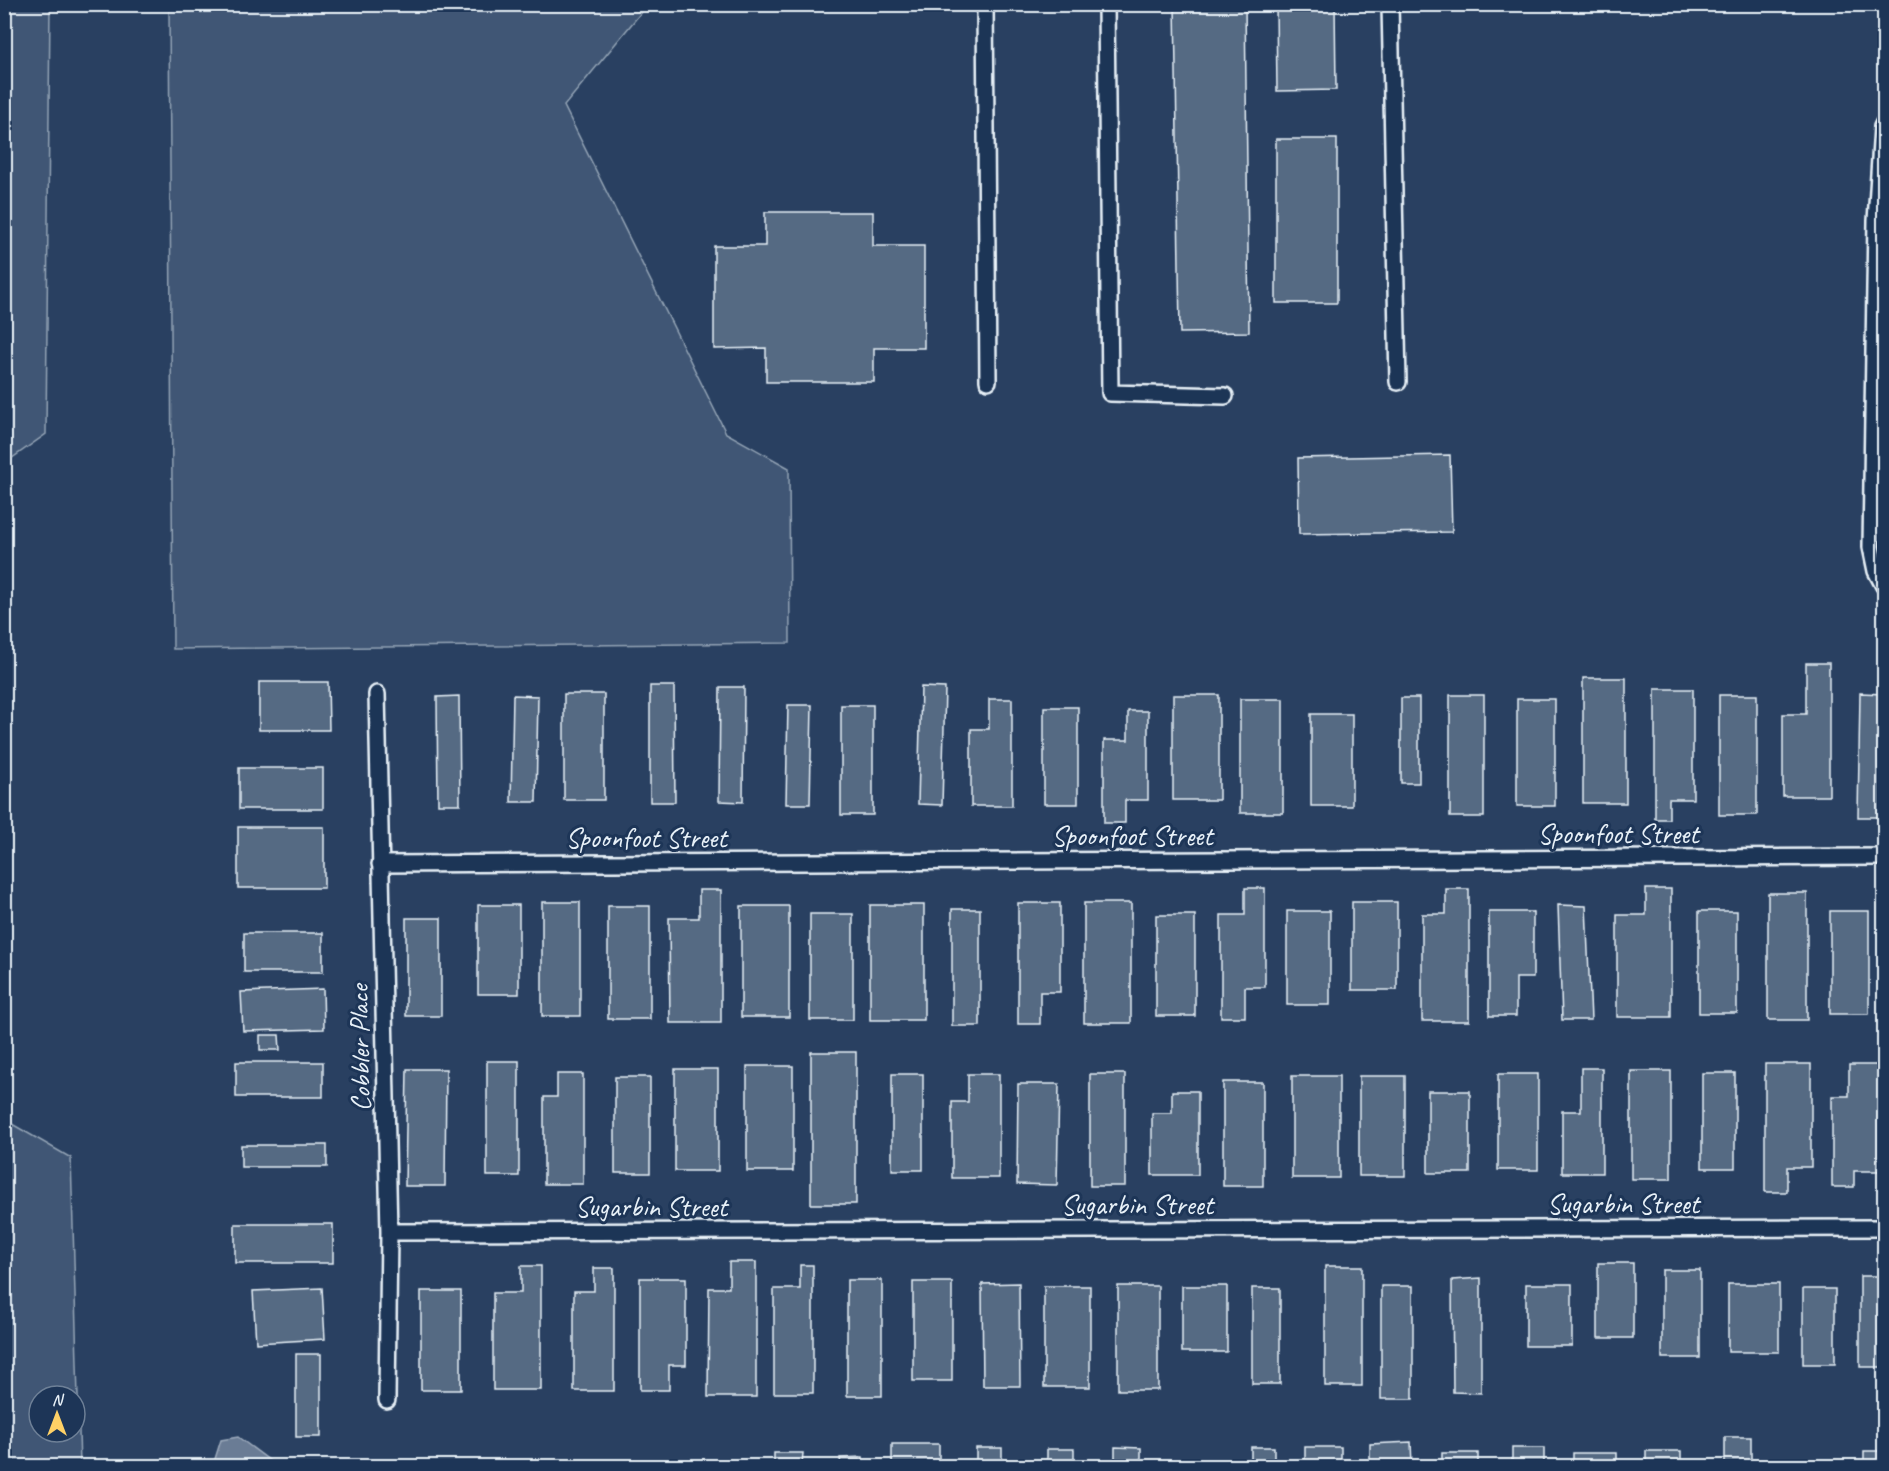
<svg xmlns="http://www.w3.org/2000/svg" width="1889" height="1471" font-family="Caveat,sans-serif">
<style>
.green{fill:#415774;stroke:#94a4b6;stroke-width:1.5;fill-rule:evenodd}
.water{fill:#6b7c95;stroke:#9dabbd;stroke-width:1.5}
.building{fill:#556a83;stroke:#e8f1f8;stroke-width:1.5}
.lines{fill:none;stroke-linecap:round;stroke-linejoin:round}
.lane-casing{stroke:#e8f1f8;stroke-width:20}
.lane{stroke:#1d3557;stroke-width:15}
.labels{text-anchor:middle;stroke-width:6;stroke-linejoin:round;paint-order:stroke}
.street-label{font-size:28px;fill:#e8f1f8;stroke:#1d3557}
</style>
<rect width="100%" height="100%" fill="#294061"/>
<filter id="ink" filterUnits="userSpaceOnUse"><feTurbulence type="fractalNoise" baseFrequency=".0167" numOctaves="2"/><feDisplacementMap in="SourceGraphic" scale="12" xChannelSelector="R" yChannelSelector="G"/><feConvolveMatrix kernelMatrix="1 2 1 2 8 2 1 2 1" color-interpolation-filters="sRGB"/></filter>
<g filter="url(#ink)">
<path class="green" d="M5 4 50 5 46 434 5 463Z
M169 5H674L644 9 564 106 726 433 789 468 790 643 173 649Z
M5 1120 71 1158 80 1466H5ZM39 1396H75V1432H39Z"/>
<path class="water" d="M238 1437 277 1466H220L214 1462 221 1440Z"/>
<path class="building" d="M1175 4H1245L1249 332 1180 333Z
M1276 4H1335L1336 90 1277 91Z
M1276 139H1337V303H1276Z
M765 212H873V246H924V348H874V382H766V348L714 349V246H765Z
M1450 455 1452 532 1299 534 1298 458Z
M1806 663H1829V796H1783V714H1806Z
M1583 678H1626V803H1583Z
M259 682H328L329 730H259Z
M650 686H674L675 802H650Z
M720 687H744L743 802 719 801Z
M921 687 945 688 942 805 918 804Z
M1655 689H1693V799H1669V819H1655Z
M1860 693 1884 694V817H1858Z
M564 694H604V800H564Z
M513 695 538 696 536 802H511Z
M1173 695H1219V800H1173Z
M1450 695H1484V817H1450Z
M1719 695H1757V815H1719Z
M459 696 460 804H438L437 697Z
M1401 698H1419V783H1401Z
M989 699H1012V806H971V729H989Z
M1240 699H1283V813H1240Z
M1517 699H1555V806H1517Z
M788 705H812L810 804H786Z
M841 705H873V815H841Z
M1044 707H1078V804H1044Z
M1128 711H1148V800H1125V823H1104V740H1128Z
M1311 714H1352V806H1311Z
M239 768H323V809H239Z
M238 827H324V888H238Z
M1245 888H1265V987H1245V1017H1221V915H1245Z
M1446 889H1469V1021H1422V914H1446Z
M1646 889H1671V1017H1617V915H1646Z
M699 890H721V1023H670L669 918H699Z
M1768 893H1807V1020H1768Z
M542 902H580V1016H542Z
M1352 902H1397V990H1352Z
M1018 903H1060V992H1040V1024H1018Z
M1084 903H1131V1023H1084Z
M478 905H519V994H478Z
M870 905H924V1020H870Z
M1558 905 1586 906 1591 1020H1562Z
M608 906H650V1019H608Z
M741 906H789V1017H741Z
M952 909H980V1026H952Z
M1287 911H1330V1005H1287Z
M1699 911H1737V1013H1699Z
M1830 911H1869V1014H1830Z
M1489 912H1533V978H1516V1016H1489Z
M810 914H853V1020H810Z
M1156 915H1195V1016H1156Z
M406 918H441V1016H406Z
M244 933H323V972H244Z
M323 989 324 1029 243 1031 241 992Z
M260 1035H279L280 1050H260Z
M811 1052H856V1204H811Z
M487 1061H519V1176H487Z
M236 1062H323V1097H236Z
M1765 1064H1811V1167H1787V1192H1765Z
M1849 1065H1880V1171H1854V1187H1832V1096H1849Z
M747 1066H793V1171H747Z
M1581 1068H1602V1173H1562V1111H1581Z
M407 1069H446L445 1186H405Z
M675 1069H718V1171H675Z
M1631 1071H1671V1179H1631Z
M1702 1073H1735V1168H1702Z
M557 1074H583V1184H544V1097H557Z
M892 1074H923V1170H892Z
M968 1074H999V1178H952V1102H968Z
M1090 1074H1125V1186H1090Z
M1498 1074H1538V1170H1498Z
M1292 1076H1339V1178H1292Z
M1359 1076H1405V1176H1359Z
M615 1077H650V1173H615Z
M1223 1082H1263V1186H1223Z
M1018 1084H1059L1057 1185 1017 1184Z
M1172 1091H1198V1175H1152V1113H1172Z
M1428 1091H1470V1173H1428Z
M241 1145H327V1167H241Z
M235 1224H333V1263H235Z
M729 1262H756V1397H708L709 1288H729Z
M1598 1263H1633V1338H1598Z
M800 1265H813V1393H774V1289H800Z
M521 1266H541V1390H493V1293H521Z
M1325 1266H1362V1386H1325Z
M594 1268H614V1391H574V1291H594Z
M1662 1270H1700V1358H1662Z
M1860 1276H1884V1367H1860Z
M640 1278H686V1365H669V1390H640Z
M1481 1278V1393L1453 1392 1452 1280Z
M847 1280H882V1396H847Z
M913 1282H952V1381H913Z
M1019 1283 1020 1386H983L982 1284Z
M1526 1284H1572V1346H1526Z
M1728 1284H1779V1352H1728Z
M1044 1286H1090V1387H1044Z
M1118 1286H1158V1390H1118Z
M1182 1286H1227V1352H1182Z
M1381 1286H1413V1399H1381Z
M322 1288 325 1339 256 1343 253 1291Z
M1252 1288H1280V1384H1252Z
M1803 1289H1835V1364H1803Z
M421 1291H461V1390H421Z
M296 1354H321V1437H296Z
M1725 1437H1751V1466H1725Z
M1411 1442 1412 1466H1370V1444Z
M892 1444H939V1466H892Z
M1115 1447 1141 1448V1466H1115Z
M1251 1447H1274V1466H1251Z
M1305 1447H1341V1466H1305Z
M976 1448H1002V1466H976Z
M1512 1448H1544V1466H1512Z
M1047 1449H1074V1466H1047Z
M1646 1451H1681V1466H1646Z
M1864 1451H1884V1466H1864Z
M774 1453H803L802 1466H774Z
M1442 1453H1478V1466H1442Z
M1573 1453H1617V1466H1573Z
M863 1457 864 1466H841L840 1458Z"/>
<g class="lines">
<defs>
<path id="lane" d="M985 4 988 381
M1106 4 1110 393 1225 396
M1390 4 1398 382
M1884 123 1882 127 1876 221H1884
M1876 221 1871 547 1876 571 1884 586
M377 694 389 1232 387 1400
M380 864 1884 857
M389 1232 1884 1228"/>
</defs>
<use href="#lane" class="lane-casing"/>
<use href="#lane" class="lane"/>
</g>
</g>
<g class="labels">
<g class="street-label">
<text x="1618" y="843">Spoonfoot Street</text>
<text x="1132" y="845">Spoonfoot Street</text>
<text x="646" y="847">Spoonfoot Street</text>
<text transform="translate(359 1048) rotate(-91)" y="10">Cobbler Place</text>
<text x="1623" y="1213">Sugarbin Street</text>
<text x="1137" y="1214">Sugarbin Street</text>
<text x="651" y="1216">Sugarbin Street</text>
</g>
</g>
<rect width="1889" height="1471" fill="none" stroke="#1d3557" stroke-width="24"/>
<rect x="12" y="12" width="1865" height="1447" fill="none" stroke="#e8f1f8" stroke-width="2" filter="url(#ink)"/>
<g transform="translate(57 1414)"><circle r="28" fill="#1d3557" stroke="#6e8097" stroke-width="1.5"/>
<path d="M0-4.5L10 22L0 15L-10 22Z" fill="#ffd166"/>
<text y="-9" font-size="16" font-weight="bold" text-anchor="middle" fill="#e8f1f8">N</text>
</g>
</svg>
